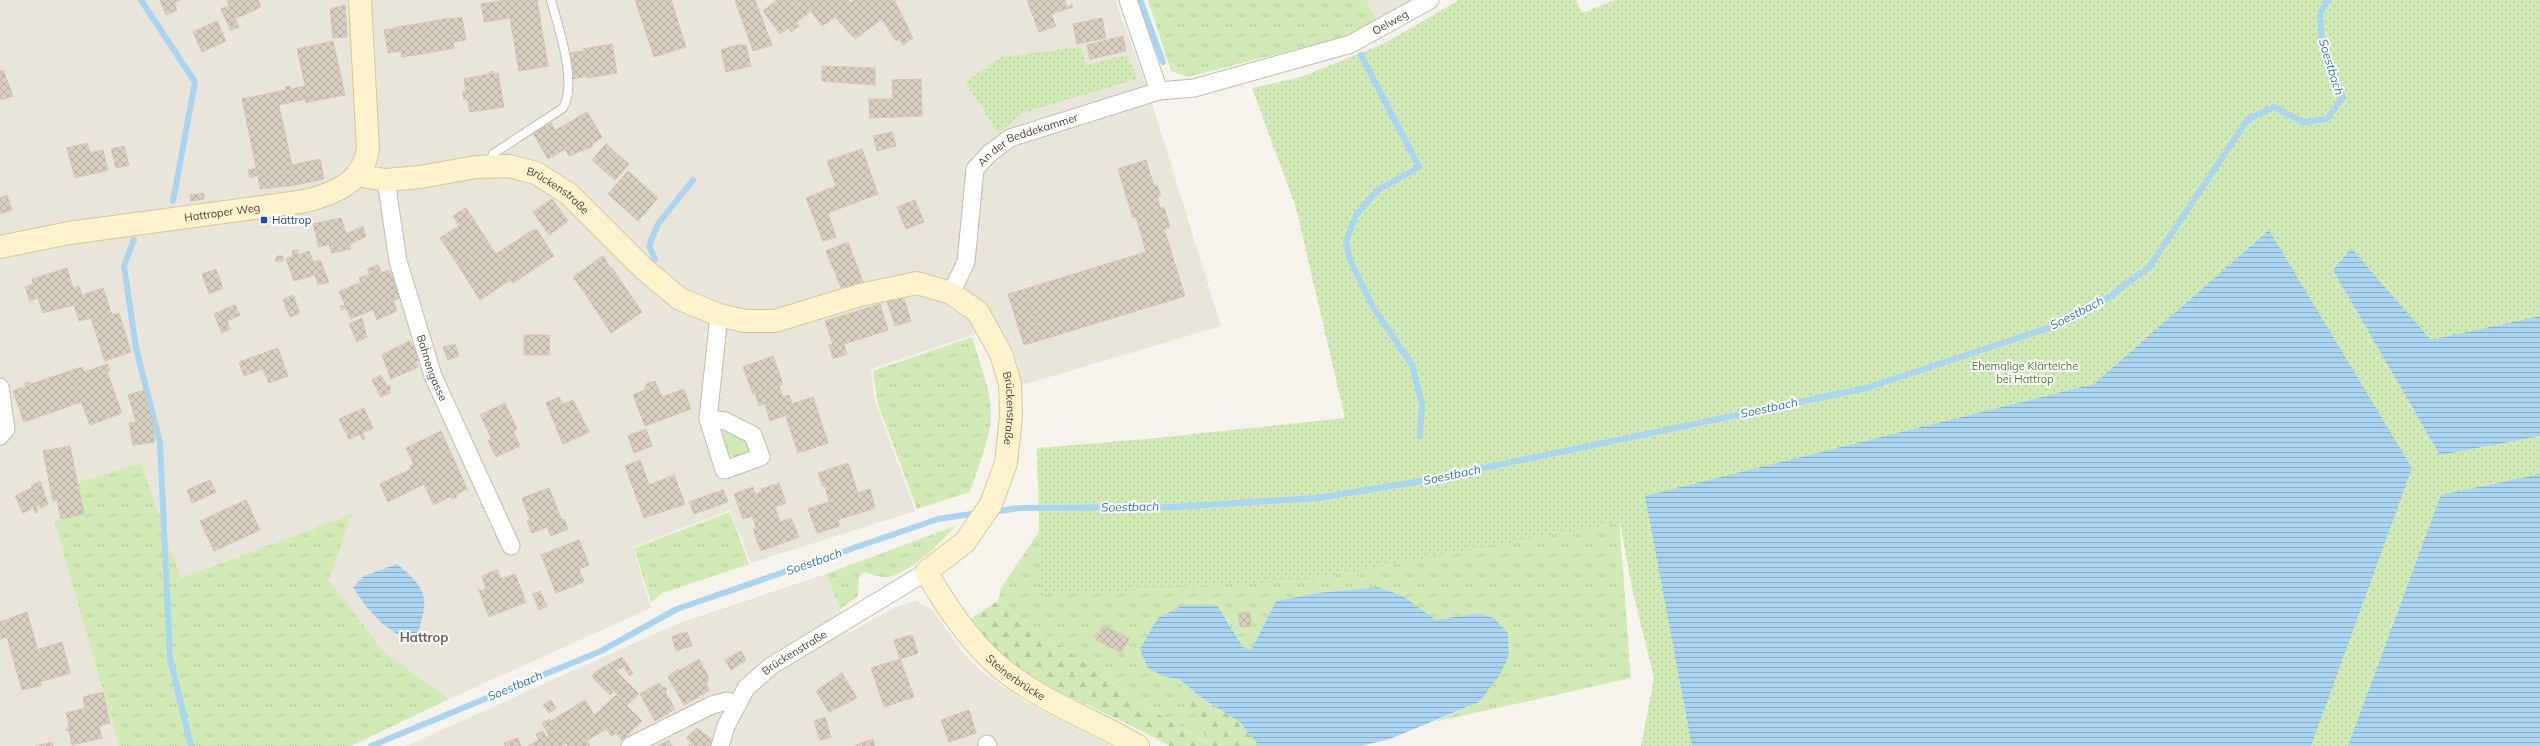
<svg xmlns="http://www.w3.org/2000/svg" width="2540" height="746" font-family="Mulish,sans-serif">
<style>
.residential{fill:#eae5da}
.grass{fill:url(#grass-tufts)}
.forest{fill:url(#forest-firs)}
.park{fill:url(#park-dots)}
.water{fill:url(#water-rules)}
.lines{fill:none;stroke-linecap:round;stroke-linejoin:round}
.stream{stroke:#a9d4f2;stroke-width:6}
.building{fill:url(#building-cross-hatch);stroke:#d3c7b4}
.lane-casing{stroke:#c2bbae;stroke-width:10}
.street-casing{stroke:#c2bbae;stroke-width:19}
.secondary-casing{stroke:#d6c79b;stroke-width:24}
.lane{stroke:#fff;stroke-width:8}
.street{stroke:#fff;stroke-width:17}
.secondary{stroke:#fff3cd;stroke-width:22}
.transit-dot{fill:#1a4fb4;stroke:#fff;stroke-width:1.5}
.labels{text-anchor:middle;stroke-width:4;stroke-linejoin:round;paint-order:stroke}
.street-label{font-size:11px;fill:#4b4439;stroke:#fff}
.transit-label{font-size:11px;fill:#164399;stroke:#fff;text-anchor:start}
.park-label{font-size:11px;fill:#4a7f2a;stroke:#fff}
.water-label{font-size:12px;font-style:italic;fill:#2e7ab2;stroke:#fff}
.quarter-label{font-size:13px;font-weight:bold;fill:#6e6250;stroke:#fff}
</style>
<defs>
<pattern id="grass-tufts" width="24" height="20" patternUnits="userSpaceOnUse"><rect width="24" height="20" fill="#d2eab5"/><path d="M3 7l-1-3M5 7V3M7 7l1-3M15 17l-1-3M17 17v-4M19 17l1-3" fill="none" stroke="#b6ca9c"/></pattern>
<pattern id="forest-firs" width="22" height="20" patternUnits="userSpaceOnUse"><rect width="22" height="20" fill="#d2eab5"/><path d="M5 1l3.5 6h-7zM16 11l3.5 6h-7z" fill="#b6ca9c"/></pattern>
<pattern id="park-dots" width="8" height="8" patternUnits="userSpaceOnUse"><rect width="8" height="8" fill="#d2eab5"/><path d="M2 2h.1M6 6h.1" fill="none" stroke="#b6ca9c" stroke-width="1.8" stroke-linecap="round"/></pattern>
<pattern id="water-rules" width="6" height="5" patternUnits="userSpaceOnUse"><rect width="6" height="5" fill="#a9d4f2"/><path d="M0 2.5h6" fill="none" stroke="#8caec5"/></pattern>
<pattern id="building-cross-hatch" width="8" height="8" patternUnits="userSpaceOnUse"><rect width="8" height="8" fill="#d8cfc1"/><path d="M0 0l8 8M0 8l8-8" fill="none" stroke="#b1aa9e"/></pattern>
</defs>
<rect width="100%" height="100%" fill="#f6f3ec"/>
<path class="residential" d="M0 0H1115L1146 84 1221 326 1019 386 1014 355 999 326 871 369 875 401 915 511 751 563 730 510 633 547 651 608 449 699 384 652 329 580 352 514 181 578 141 463 78 482 84 514 54 521 119 746H0Z
M1366 0H1413L1377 20Z
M826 574 849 633 898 606 916 601 932 610 961 650 984 674 1031 705 1111 746H406L679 623Z"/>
<path class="grass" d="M1148 0H1366L1377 20 1346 37 1187 77 1171 71Z
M972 337C979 362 991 389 991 415 990 441 978 467 970 492L917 509 877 401 873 371Z
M727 431 746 441 750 452 736 457 727 453 720 434Z
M141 463 181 578 352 514 329 580 384 652 449 699 351 746H119L54 521 84 514 78 482Z
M1618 505 1631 678 1434 722 1479 702 1509 655 1508 633 1493 618 1477 613 1436 620 1403 596 1378 587 1317 593 1276 601 1251 650 1243 647 1226 618 1165 677 1179 679 1210 744 1140 703 998 601 1001 588 1044 524Z
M730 512 749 564 663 593 651 602 634 548Z
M955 526C940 544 912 571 889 577 880 579 872 572 862 573L859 577 858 596 840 609 826 574Z"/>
<path class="forest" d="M998 601 1140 703 1209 744 1179 679 1199 696 1240 722 1259 746H1170L1128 724 1042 684 1003 655 967 621Z"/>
<path class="park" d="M1459 0H1576L1582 13 1615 0H2540V746H1641L1654 678 1632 588 1620 522 1308 579 1041 595 1037 448 1147 439 1345 418 1296 208 1252 88 1301 77 1385 43Z
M1081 47 1086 65 1128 55 1137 79 1022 113 998 133 965 82 1002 57Z"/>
<path class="water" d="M2269 230 2412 468 2311 746H1692L1645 496 2094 384Z
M2351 248 2431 340 2540 316V436L2440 455 2333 270Z
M2540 474V746H2348L2441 495Z
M397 564C426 588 430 596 418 632L403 637C381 626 366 608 353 587L364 576Z
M1378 587 1403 596 1436 620 1477 613 1494 618 1508 633 1509 655 1499 676 1479 702 1390 739 1361 746H1259L1240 722 1199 696 1179 679 1165 677 1148 668 1140 649 1158 618 1184 605H1217L1243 647 1251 650 1276 601 1317 593Z"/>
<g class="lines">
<path class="stream" d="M141 0 195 82 173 201
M1140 0 1163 62
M1361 55 1419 167 1378 190 1356 215 1346 242 1350 260 1373 307 1412 365 1422 404 1420 436
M134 240 124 266 136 348 160 443 170 658 191 746
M655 259 649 246 658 224 693 180
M992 512 1019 508 1174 507 1317 498 1416 482 1866 388 2057 325 2101 303 2150 266 2248 119 2274 107 2303 122 2327 119 2343 98 2322 44 2320 13 2328 0
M371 746 601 651 677 609 938 519 978 513"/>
</g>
<path class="building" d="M160 0H180L174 3 177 10 166 15Z
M227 0H258L261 7 235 19Z
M505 0H537L548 66 519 71 510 18 484 22 481 4Z
M635 0H671L686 47 654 57Z
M735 0H755L772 45 753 51Z
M777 0H793L805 16 796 22 799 26 791 32 788 28 780 34 763 11Z
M793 0H803L811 11 805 16Z
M803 0H848L850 3 854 0H894L913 38 903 45 899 39 896 41 882 19 855 39 835 17 822 26Z
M1027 0H1065L1067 7 1072 5 1073 7 1051 14 1056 26 1039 32Z
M229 5 239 27 231 30 221 9Z
M345 5 347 37 333 38 330 9Z
M462 17 466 40 453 42 449 19Z
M449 18 454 48 428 53 423 23Z
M1102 18 1106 38 1077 44 1073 24Z
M217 21 226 41 202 52 193 32Z
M423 23 428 53 402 57 397 27Z
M397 28 401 51 388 53 384 30Z
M1123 36 1126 51 1090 59 1087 45Z
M333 41 345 95 309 102 297 49Z
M612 44 617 73 588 78 583 49Z
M736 45H746L751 66 726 72 721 50 733 46 737 47Z
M583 51 588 76 573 79 569 53Z
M822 66 875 68V85L822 81Z
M3 70 13 96 0 100V71Z
M493 71 494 74 498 73 504 107 470 112 467 99 464 100 462 92H466L464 79 489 74V72Z
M921 79 922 116 870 118 869 99H893L892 80Z
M290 86 291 89 305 86 309 102 306 103 305 99 279 105 276 92 286 90 285 87Z
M276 92 293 170 258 177 242 99Z
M587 112 602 137 592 144 593 146 569 156 554 131Z
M551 123 565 149 548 159 533 133Z
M892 132 896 146 877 151 873 136Z
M87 143 90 153 103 150 108 170 75 178 67 148Z
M606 144 615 152 601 168 592 160Z
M124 146 129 165 116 168 111 149Z
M862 149 870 172 836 186 827 161Z
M615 152 629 164 615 180 601 168Z
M320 159 324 179 295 185 292 165Z
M1146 160 1154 186 1157 185 1161 196 1157 197 1161 210 1133 218 1118 169Z
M256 168 257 176 250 178 248 170Z
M293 170 295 185 260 189 258 177Z
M628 171 658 198 638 221 608 194Z
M870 172 878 194 828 213 836 237 823 241 806 198Z
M204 193V199L191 201 190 195Z
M7 195 12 210 0 214V198Z
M552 199 568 221 549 235 533 212Z
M915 200 924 222 906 229 897 207Z
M1164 207 1170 227 1164 229 1185 296 1041 340 1025 289 1146 252 1136 217Z
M466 208 490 245 458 265 440 238 459 226 453 216Z
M341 218 348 240 319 247 313 224Z
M363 226 366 236 349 245 346 234Z
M533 230H537L554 256 513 283 496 254Z
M348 240 351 249 332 253 329 244Z
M848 242 863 282 842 290 826 251Z
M490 245 512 279 480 300 458 265Z
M297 250 299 255 309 251 313 262 320 260 325 272 294 281 286 259 293 256 292 251Z
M277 256H283V261H275Z
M603 256 611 269 582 289 573 277Z
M378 265 382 273 389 270 401 297 351 319 346 308 342 310 340 306 345 305 339 292 361 282 359 278 370 274 367 269Z
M67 268 73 288 79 286 82 295 103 288 112 315 92 321 91 318 79 321 74 305 43 313 38 298 30 301 25 287 33 284 32 279Z
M612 268 642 312 611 333 582 289Z
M216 269 223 288 209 294 202 274Z
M325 272 329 282 318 285 315 275Z
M1025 289 1041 340 1024 345 1008 294Z
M293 295 300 313 290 317 283 300Z
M903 296 911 321 895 326 887 301Z
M393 300 397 311 377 320 373 309Z
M880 304 888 330 844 344 847 354 833 359 829 345 833 344 825 321Z
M235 305 240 315 227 321 230 329 222 333 214 314Z
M119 313 131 352 105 361 92 321Z
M362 318 367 337 357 342 349 324Z
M524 335H550L549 355H524Z
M410 341 418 355 419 360 415 362 418 367 391 379 382 355Z
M455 344 459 356 448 360 443 347Z
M278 348 288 376 269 383 263 369 244 376 239 362Z
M773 356 783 384 753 394 743 367Z
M108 364 110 371 107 372 122 413 90 425 70 371 82 367 84 372Z
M70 371 81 402 24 422 13 391 26 386 25 383 30 382 31 384Z
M381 375 387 387 389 385 391 389 389 390 390 393 381 397 372 380Z
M655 381 662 397 684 389 691 409 645 426 633 395 645 390 646 384Z
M779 385 783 397 759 406 755 393Z
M144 390 152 419 136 421 128 395Z
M789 395 792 404 783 407 786 415 770 421 765 404Z
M559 397 563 404 573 400 589 432 563 444 546 403Z
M813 397 828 443 798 453 783 407Z
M505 403 517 429 513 431 520 446 496 457 488 441 492 439 480 415Z
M364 408 373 428 362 433 365 439 363 440 360 434 349 439 339 419Z
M152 419 155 442 133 445 129 423Z
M646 429 652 446 634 453 628 436Z
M441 431 468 491 466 489 456 495 457 497 452 499 451 496 434 505 406 448Z
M70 446 84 514 61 519 57 500 53 501 43 451Z
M640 460 649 485 674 475 685 504 644 518 625 466Z
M848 463 858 493 870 489 875 508 834 521 825 486H823L818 473Z
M414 464 424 484 388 502 380 484 411 469 410 466Z
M210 480 216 492 192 503 187 490Z
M40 481 48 504 41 508 31 486Z
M779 483 786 503 775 507 780 522 791 518 799 537 761 551 753 529 756 527 752 516 743 519 740 511 758 504 754 492 756 494 762 492 761 489Z
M753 487 758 504 740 511 734 494Z
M32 488 39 505 36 507 38 511 35 513 33 508 23 513 15 496Z
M549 488 562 521 532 533 527 521 530 520 522 498Z
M723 490 728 502 694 514 689 502Z
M246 500 260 530 214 551 200 521Z
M828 502 834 521 838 520 840 526 817 533 808 509Z
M564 519 568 529 551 536 547 527Z
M579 540 589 565 579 569 584 582 556 593 541 555Z
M497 570 501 579 515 574 526 602 489 617 478 588 480 591 486 589 482 576Z
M540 591 547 606 539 610 533 594Z
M27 612 46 680 41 681 42 685 22 690 7 637 0 639V622Z
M1250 612 1251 626 1240 627 1239 613Z
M1103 625 1129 639 1121 653 1096 640Z
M687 632 692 646 684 648 679 634Z
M679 634 684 648 676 651 672 637Z
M912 635 918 653 900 659 894 640Z
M62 642 70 673 46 680 37 650Z
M741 651 746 660 731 670 725 660Z
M622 657 633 674 630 676 623 667 616 671 628 683 617 694 595 672Z
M699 659 709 678 706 684 710 690 684 705 668 677 678 669 679 671Z
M900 659 914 697 884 707 871 668Z
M595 673 613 692 610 695 594 679 592 676Z
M842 673 857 698 829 712 816 691Z
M628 683 639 694 627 705 617 694Z
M659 683 663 688 665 687 667 690 665 692 675 709 655 721 640 694Z
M103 692 110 723 99 726 102 738 72 745 69 731 66 730 69 724 66 713 85 708 83 697Z
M616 695 642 721 622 740 616 733 612 736 606 729 610 727 597 713Z
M551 700 556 708 549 713 543 705Z
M585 700 594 715 597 713 610 727 577 746H568L551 721Z
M969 710 976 733 949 742 941 720Z
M825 717 831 737 820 740 814 721Z
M549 719 558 731 549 735 542 723Z
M697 728 714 741 712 746H688L692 743 686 738Z
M543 731 546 737 558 731 566 743 561 746H528L539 740 536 734Z
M518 738 521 746H505L504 743Z
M873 739 875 746H853Z
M669 740 672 746H658Z
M587 741 590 746H577Z
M52 742 53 746H35Z"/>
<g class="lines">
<defs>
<path id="lane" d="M489 164 493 154 563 108C578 83 558 26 551 0"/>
<g id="street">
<path d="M1128 0 1159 91"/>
<path id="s1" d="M386 180 398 261 433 376 511 546"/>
<path id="s2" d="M951 293 966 262 975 169 990 153 1010 138 1159 91 1194 88 1351 44 1430 0"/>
<path d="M0 387 6 429 0 436"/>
<path d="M708 419 725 421 753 435 761 457 724 470 708 419 719 315"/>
<path d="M987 744 988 746"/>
<path d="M630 746 712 705 727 701 736 704"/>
<path id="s3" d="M720 746 726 726 746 688 771 666 926 572"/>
</g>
<g id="secondary">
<path id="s4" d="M360 173 367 177 386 180 420 177 476 167 509 166 536 173 569 194 644 269 680 299 719 315 745 321H775L860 295 917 283 951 293 978 312 1001 354 1010 384 1011 416 1006 463 991 504 965 542 926 572C946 605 966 637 996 664 1037 700 1092 719 1138 746"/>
<path id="s5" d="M0 247 69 233 306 201C336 193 363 182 368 149L360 0"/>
</g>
</defs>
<use href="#lane" class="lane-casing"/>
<use href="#street" class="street-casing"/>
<use href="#secondary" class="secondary-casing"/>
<use href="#lane" class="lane"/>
<use href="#street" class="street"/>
<use href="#secondary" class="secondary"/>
</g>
<rect class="transit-dot" x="260" y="216" width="8" height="8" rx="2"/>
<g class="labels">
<g class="street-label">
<text dy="4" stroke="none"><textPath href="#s2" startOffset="574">Oelweg</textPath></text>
<text dy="4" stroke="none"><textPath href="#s2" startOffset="190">An der Beddekammer</textPath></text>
<text dy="4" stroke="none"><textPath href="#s4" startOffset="207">Brückenstraße</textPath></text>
<text dy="4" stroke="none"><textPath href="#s5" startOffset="225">Hattroper Weg</textPath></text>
<text dy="4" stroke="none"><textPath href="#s1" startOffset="194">Bahnengasse</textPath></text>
<text dy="4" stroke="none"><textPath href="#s4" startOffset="789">Brückenstraße</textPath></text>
<text dy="4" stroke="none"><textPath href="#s3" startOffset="124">Brückenstraße</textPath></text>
<text dy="4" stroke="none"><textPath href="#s4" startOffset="1123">Steinerbrücke</textPath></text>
</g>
<g class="transit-label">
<text x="272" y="224">Hattrop</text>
</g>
<g class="park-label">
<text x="2025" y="370">Ehemalige Klärteiche<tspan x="2025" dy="13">bei Hattrop</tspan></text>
</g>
<g class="water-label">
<text transform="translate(2331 67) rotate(73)" y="4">Soestbach</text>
<text transform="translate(2077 313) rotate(-27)" y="4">Soestbach</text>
<text transform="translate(1769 408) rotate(-12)" y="4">Soestbach</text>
<text transform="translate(1452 475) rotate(-12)" y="4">Soestbach</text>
<text transform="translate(1130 507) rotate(-1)" y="4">Soestbach</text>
<text transform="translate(814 562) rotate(-19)" y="4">Soestbach</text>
<text transform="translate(515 686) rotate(-23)" y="4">Soestbach</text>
</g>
<g class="quarter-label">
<text x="424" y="642">Hattrop</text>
</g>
</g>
</svg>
